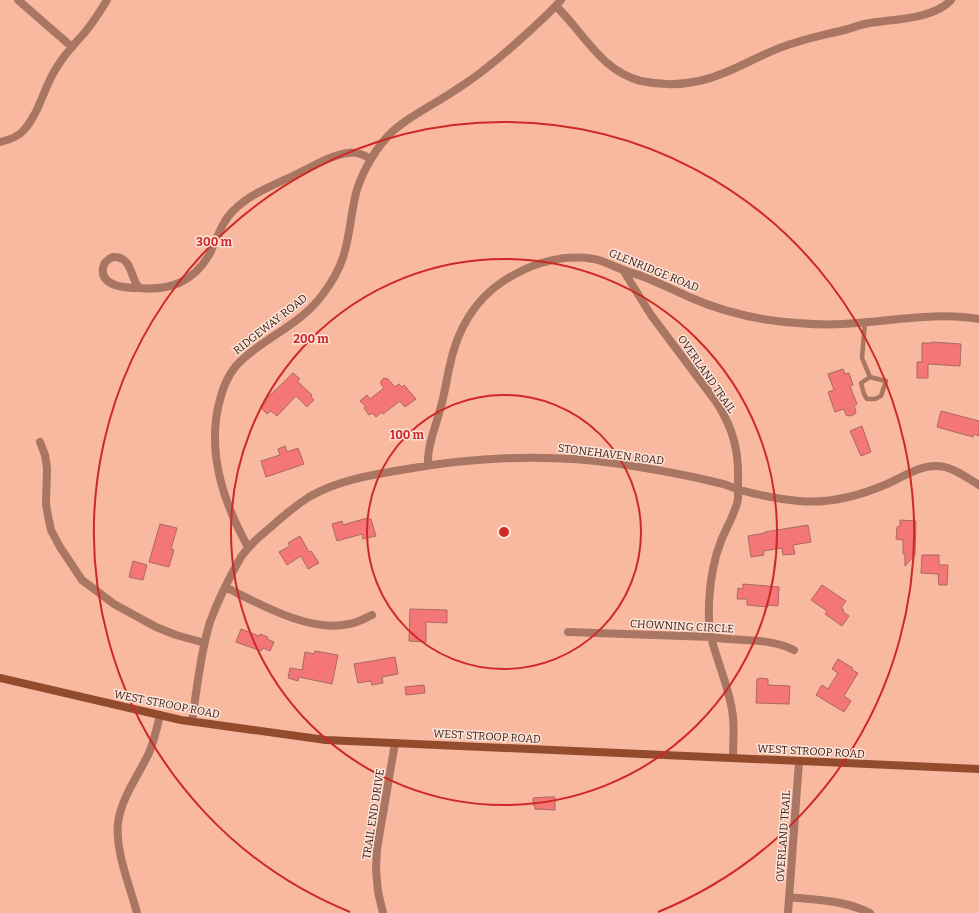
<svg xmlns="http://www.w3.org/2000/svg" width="979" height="913" font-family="Bitter,serif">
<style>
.building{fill:#f57676;stroke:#a86967}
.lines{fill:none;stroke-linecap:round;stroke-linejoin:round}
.service{stroke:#a87662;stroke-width:4.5}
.minor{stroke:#a87662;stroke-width:8}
.secondary{stroke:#934b2e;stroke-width:8}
.ring{fill:none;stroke:#ce2827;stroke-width:2}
.labels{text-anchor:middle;stroke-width:3;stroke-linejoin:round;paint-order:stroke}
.street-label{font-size:11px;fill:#351e14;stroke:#ffe4da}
.centre{fill:#ce2827;stroke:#ffe4da;stroke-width:2}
.ring-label{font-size:12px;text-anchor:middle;font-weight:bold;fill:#ce2827;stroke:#ffe4da;stroke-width:3;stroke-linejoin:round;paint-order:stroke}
</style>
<rect width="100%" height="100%" fill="#f8b9a0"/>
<path class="building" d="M932 342 961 344 960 366 928 364V378H917V362H922V343H932Z
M843 369 845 374 849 373 853 385 850 386 857 404 854 406 856 411 855 414 850 416 846 415 844 409 835 412 828 392 834 390 828 374Z
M293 373 300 379 297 381 312 395 311 397 314 400 307 407 296 396 277 416 271 411 267 414 261 408 267 400 266 399Z
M384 378 388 379 395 387 399 384 402 387 404 385 416 399 405 407 400 401 383 414 382 412 376 417 372 413 369 415 364 408 366 407 360 401 367 395 370 399 384 388 381 384V381Z
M941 411 979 421V436L974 434 973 437 937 427Z
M862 426 871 452 861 456 850 431Z
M285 446 287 452 298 448 304 464 266 477 261 461 280 455 278 449Z
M367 518V519H371L376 536 363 539 362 534 337 541 332 524 342 521 343 525Z
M900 520 916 521 915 555 905 566V554H903V540L896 539 897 527 900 526Z
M160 524 177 528 171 549 174 550 169 567 149 562Z
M808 525 811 542 793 545 795 554 783 555 782 548 763 551 764 555 751 557 748 536 765 533V532Z
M300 536 309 552 311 551 319 563 308 569 301 556 287 565 279 552 290 546 288 543Z
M922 555H939V565H948L947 585H939L938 574 921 573Z
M133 561 147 565 143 580 129 577Z
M743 584 779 587 778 606 768 605V607L747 605V599H737L738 588 743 589Z
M822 585 846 601 841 608 844 610 842 611 849 616 842 626 825 614 827 611 811 600Z
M410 609 447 610V623L426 622V642L409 641Z
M241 629 259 636 260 634 268 637 267 639 274 642 270 651 263 648 261 651 236 642Z
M315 651 338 655 332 684 299 677 298 681 288 678 290 668 302 670 305 652 314 654Z
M395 657 398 674 382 677 383 683 372 685 371 681 358 683 354 664Z
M838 659 853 668 852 670 858 673 844 696 851 701 844 712 816 695 822 685 828 689 838 673 832 669Z
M760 678 768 679V685L790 686 789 704 756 703 757 679Z
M424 685 425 693 406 695 405 687Z
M547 797H555V810L535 809V806L533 805V798Z"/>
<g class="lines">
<path class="service" d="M865 322 862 358 870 377 861 383 864 394 867 399H875L881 396 886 381 870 377"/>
<path class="minor" d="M18 0 72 47
M556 6C583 32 601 71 641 81 669 87 698 84 724 73 745 65 764 53 785 46 804 39 824 35 844 30 853 28 861 24 870 23 894 19 934 19 951 0
M0 142C9 140 18 137 24 130 40 112 44 86 57 67 65 53 76 43 86 31 94 21 101 10 107 0
M113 257C132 256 130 277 139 288 127 288 100 287 103 268 104 262 108 259 113 257Z
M623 270 651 315 717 403C734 430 739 452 738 483 738 488 738 494 738 499 736 512 726 528 721 541 713 561 710 582 709 603 709 614 708 626 711 637 717 661 728 685 732 710 735 725 733 742 733 758
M139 288C170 291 193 282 209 255 217 240 221 222 234 210 251 193 276 184 297 174 313 166 331 155 348 153 356 151 364 155 371 159
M40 442 45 455 47 468 46 504 48 516 51 530 60 547 82 580 114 604 156 627 176 635 205 643
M428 465C427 446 435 429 440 410 444 397 446 383 449 369 456 333 472 301 505 280 532 263 562 254 594 259 605 261 614 267 624 270 630 273 637 274 644 277 659 283 674 290 689 297 714 308 742 316 769 320 798 324 828 326 857 323 897 320 939 312 979 319
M248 547C223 502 205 448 221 396 225 381 232 368 244 358 270 335 302 323 323 294 348 261 347 240 354 202 358 179 372 154 387 137 403 119 437 103 457 89 481 74 502 56 523 37 536 25 550 13 561 0
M225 587C260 604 309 633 349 624 357 623 365 618 372 615
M568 632 711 637C739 642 768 637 794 650
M192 721C197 689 200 654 210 622 218 600 229 578 241 557 249 545 260 536 271 527 283 516 295 506 309 497 336 481 370 475 401 470 474 457 547 453 620 464 653 469 687 475 719 483 725 484 731 487 737 489 757 495 778 499 799 501 829 504 859 496 887 484 903 477 918 466 936 466 952 466 966 477 979 485
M789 897C817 900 844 900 870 913
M137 913C130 886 115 851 118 823 121 798 138 776 149 753 154 741 157 728 160 715
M383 913 378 892 376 869 377 849 395 743
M788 913 799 761"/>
<path class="secondary" d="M0 678 181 720 326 740 979 769"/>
</g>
<g class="ring">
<circle cx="504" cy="532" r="137"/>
<circle cx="504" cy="532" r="273"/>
<path d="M350 912A410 410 0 1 1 658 912"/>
</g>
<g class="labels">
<g class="street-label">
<text transform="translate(654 270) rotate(22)" y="4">GLENRIDGE ROAD</text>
<text transform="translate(270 324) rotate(-38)" y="4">RIDGEWAY ROAD</text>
<text transform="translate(707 374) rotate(55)" y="4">OVERLAND TRAIL</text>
<text transform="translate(611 454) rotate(7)" y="4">STONEHAVEN ROAD</text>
<text transform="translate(682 626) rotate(3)" y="4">CHOWNING CIRCLE</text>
<text transform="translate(167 704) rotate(11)" y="4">WEST STROOP ROAD</text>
<text transform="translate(487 736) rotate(3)" y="4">WEST STROOP ROAD</text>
<text transform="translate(811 751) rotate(3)" y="4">WEST STROOP ROAD</text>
<text transform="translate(373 814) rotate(-81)" y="4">TRAIL END DRIVE</text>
<text transform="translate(783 836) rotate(-86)" y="4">OVERLAND TRAIL</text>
</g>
</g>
<circle cx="504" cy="532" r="6" class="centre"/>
<g class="ring-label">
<text x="214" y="246">300 m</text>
<text x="311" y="343">200 m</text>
<text x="407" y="439">100 m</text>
</g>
</svg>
